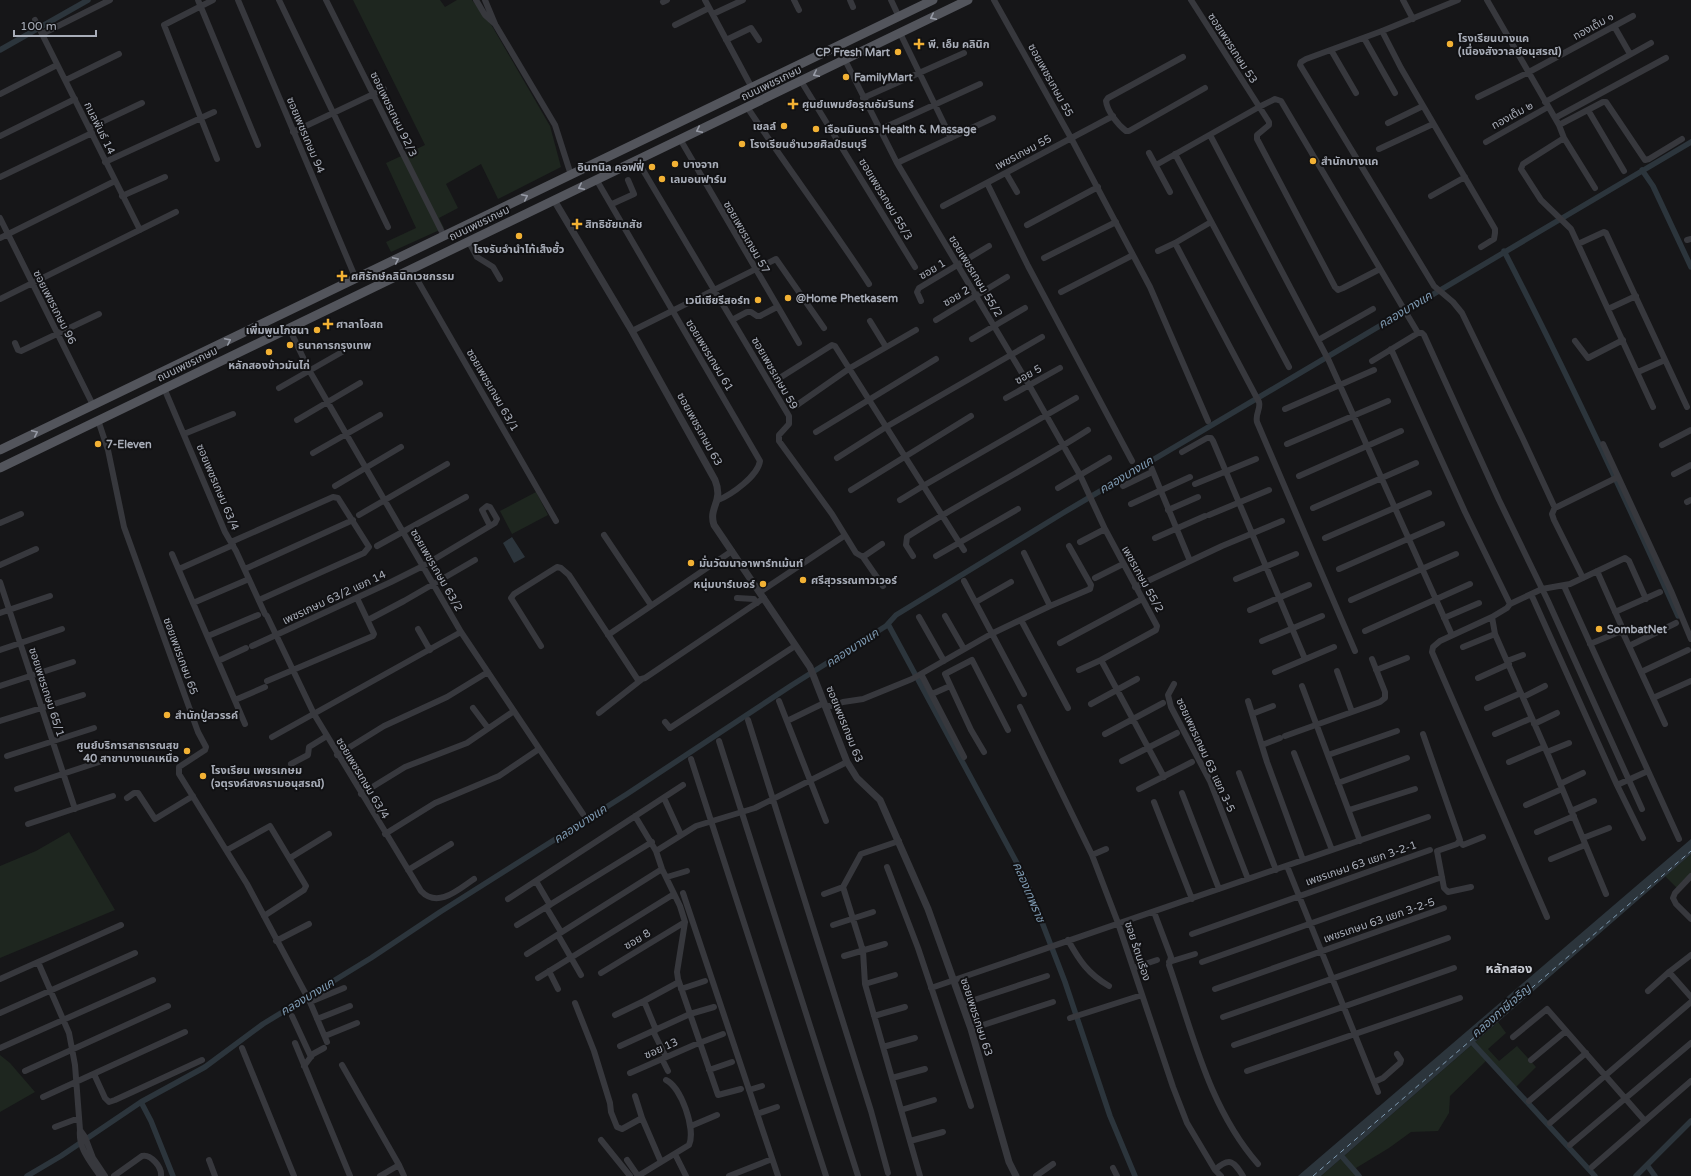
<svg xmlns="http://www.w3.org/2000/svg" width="1691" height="1176" font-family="'Varela Round','Noto Sans Thai',sans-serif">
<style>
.green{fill:#1e261f}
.water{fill:#2c353c}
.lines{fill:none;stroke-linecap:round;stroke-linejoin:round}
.canal{stroke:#2c353c;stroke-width:5.5}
.ferry{stroke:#7f9bb3;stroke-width:1;stroke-dasharray:5 4;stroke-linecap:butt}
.minor{stroke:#37383d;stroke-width:6}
.tertiary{stroke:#37383d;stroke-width:7}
.primary{stroke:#53555c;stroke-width:9}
.oneway{stroke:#979ba6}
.poi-dot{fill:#f2b134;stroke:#111113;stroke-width:1.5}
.labels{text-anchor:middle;stroke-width:4;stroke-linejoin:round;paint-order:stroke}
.street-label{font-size:11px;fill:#a8adb8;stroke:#111113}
.poi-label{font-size:11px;font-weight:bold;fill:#a8adb8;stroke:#111113;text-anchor:start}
.water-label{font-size:12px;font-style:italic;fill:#7f9bb3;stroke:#111113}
.quarter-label{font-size:13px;font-weight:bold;fill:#c9ccd4;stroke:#111113}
</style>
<rect width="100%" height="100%" fill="#161618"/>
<path class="green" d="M353 0H440L445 7 457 0H472L492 26 550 126 561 167 498 199 481 164 446 184 458 208 439 218 444 228 391 252 386 242 416 228 386 163 425 145Z
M536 492 548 515 512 534 500 511Z
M69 832 115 910 0 958V866L36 851Z
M1691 854V873L1677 888 1665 876Z
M1498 1022 1506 1033 1488 1049 1499 1061 1517 1046 1536 1067 1516 1087 1489 1058 1450 1096 1449 1113 1438 1131 1411 1132 1389 1148 1356 1168 1362 1176H1321Z
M0 1055 10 1063 35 1092 0 1112Z"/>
<path class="water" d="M512 537 525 557 514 563 503 543Z
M1691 839V854L1321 1176H1298Z"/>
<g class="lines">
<path class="canal" d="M0 50 88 0
M1642 170 1653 186 1691 267
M1504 251C1566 371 1623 493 1678 616
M888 624 1025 878 1065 982 1110 1116 1135 1176
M1469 1039 1595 1176
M141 1102 151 1121 173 1176
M1338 1152 1359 1176
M1647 1165 1655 1176
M27 1176 61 1156 141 1102 205 1067 263 1024 371 958 440 912 627 794 792 685 886 626 896 615 1063 513 1691 142
M1636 1176 1691 1121"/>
<path class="ferry" d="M1313 1176 1691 851"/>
<path class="minor" d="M198 0 258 145
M213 0 164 25 217 159
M238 0 356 279
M279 0 388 227
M326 0 444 236
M476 0 485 15 495 24
M485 0 495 24 555 125 571 175
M705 0 752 88
M794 0 799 10
M850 0 853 7
M891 0 899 17
M994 0 1071 138 1150 287 1208 421
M1191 0 1269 122V125L1257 135V139L1335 287 1338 290 1343 288 1380 269
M1403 0 1413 19
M1458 0 1382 31 1306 59 1301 62 1300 65 1434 286 1453 302 1462 313 1523 439 1554 506 1557 507 1618 477
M1487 0 1559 125 1564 138 1595 188
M663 2 667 0
M713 14 743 0
M35 20 140 230
M675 25 709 8
M1614 26 1630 54
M1382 31 1401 68 1495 229V233L1494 239 1481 247
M900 33 951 138
M42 34 110 0
M1364 38 1395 93
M726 40 751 28 759 40
M1331 50 1356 93
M1183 57 1108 98 1106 101C1107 111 1118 125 1126 131H1129L1205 88
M845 60 897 163 1029 385 1080 475 1105 529 1157 626 1156 630 1101 660 1079 670
M66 80 119 54
M801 81 915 267
M0 94 57 65
M1478 97 1529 72 1633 16
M863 98 964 53
M1545 102 1651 43
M747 107C787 167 830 224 869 284
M1588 110 1624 171
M1555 118 1666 58
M1388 123 1423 106
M1559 125 1603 102H1606L1645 160 1649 159 1682 139
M89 128 142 103
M879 130 980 84
M293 132 384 89
M1210 135 1329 361 1451 633
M0 136 75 99
M1564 138 1523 164 1521 169 1541 200 1571 229 1653 407
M680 139 799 343
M1486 142 1548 107
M1379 149 1433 124
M1149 153 1170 192
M1175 154 1289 367
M637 160 789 416V424L779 435V441L832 514 856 553 863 557 883 586
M105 162 214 112
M897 163 993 118
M1156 165 1259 107 1275 99 1281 101 1418 333H1422L1424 335 1499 500 1548 601 1642 809
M1006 173 1017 192
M0 177 92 133
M596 179 760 461C758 476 731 495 718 500
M987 183 1028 266 1132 461
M122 196 165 177
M1431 196 1465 177
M612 204 634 194 628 180
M943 206 1113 116
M0 218 93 405
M1211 222 1175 243 1259 402C1261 409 1255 414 1257 422L1355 651
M1027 225 1098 187
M0 238 115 181
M1687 240 1691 239
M469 242 477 257 493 267 500 279
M1578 244 1604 232 1606 233 1687 407
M1158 251 1175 243
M1044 258 1116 222
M411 269 556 521
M1061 292 1133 255
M0 299 176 212
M921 301 917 292 919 288 989 246
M1608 309 1636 296
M732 320 747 312H751L757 316H760L777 307
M936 320 1007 277
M870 321 886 347
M289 328 309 370 461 632 583 814
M632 331 776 259 824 328
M972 339 1025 308
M1318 340 1373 309
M1575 341 1588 358 1623 340
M15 343 18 350 21 351 99 314
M1391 349 1465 512 1510 604 1542 589 1570 584 1625 558 1629 561 1646 599
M1372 361 1418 333
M1638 372 1665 360
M778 379 832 345 835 346 964 550
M164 388 225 532 236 551 265 614
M279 388 342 352
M1006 398 1060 368
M797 405 850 368 916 330
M1285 409 1374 370
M98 420 108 450 124 527 198 732 206 747 205 750 179 767V774L247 884 310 1002 327 1042
M297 420 360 383
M816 432 936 359
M184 434 233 414
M1287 444 1388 401
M1603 444 1671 591 1691 639
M1662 445 1691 430
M1182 452 1207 438H1211L1213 441 1305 659
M313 453 380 415
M837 458 886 427 1042 337
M1151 467 1190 561
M1674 474 1691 465
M1299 476 1401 431
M1195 484 1256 459
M335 486 401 447
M1123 486 1152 472
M1058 488 1109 458
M851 490 971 416
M900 500 923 486 1076 398
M1687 502 1691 500
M1131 504 1190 477
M1555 507 1552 514 1554 520 1583 578
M1313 508 1416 463
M1168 510 1198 497
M359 515 447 464
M1209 515 1269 490
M0 523 21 514
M604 535 651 605
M1155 538 1205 516
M1325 538 1429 493
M231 542 333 497 338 498 369 547 364 553 259 600
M1080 542 1105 529
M377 546 466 497
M1024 553 1050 606
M172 554 245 724
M913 556 906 545 907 537C966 499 1029 468 1088 430
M936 556 1018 509
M863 557 882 544
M0 565 36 549
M179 569 233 545
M245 569 353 520
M1339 569 1442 524
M1597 571 1621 625
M1095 578 1123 564
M1236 579 1296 554
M964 581 1024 694
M0 582 75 809
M1564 586 1679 839
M1135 587 1222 546 1282 521
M760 592 844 536
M1531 594 1617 785
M737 598 754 599 757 603
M1351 600 1456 554
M976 602 1011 582
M193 603 249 579
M1510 604 1507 608 1492 617 1495 634 1549 757 1606 894
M1250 610 1309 585
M1615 612 1660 592
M0 613 50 596
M267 616 314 714 421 891C438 909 459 889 474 879
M945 616 964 649
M919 617 944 661
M1492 617 1440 641 1433 647 1432 652 1547 917
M1444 618 1479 603
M368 620 404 601 475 560
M1021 620 1068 708
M418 629 430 650
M1365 631 1470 584
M608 635 732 551
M208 636 258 615
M1262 641 1322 616
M1060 643 1142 599
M1590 644 1619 632 1623 633 1665 724
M252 646 391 582 423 566 495 523 497 519 490 507 487 506 482 510 490 526
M541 646 511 598 514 594 557 567 561 568 569 575 638 680 645 678 764 598
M1629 646 1676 623
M1463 647 1495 634
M0 650 62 629
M1101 660 1164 777
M218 661 246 648
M1507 661 1523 655
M1376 670 1407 658
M1337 671 1352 712
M1275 672 1334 647
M1641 672 1688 650
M921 674 964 757
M1478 678 1509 664
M267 681 373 636 374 634 357 598
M1174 684 1168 695 1171 707 1210 781 1248 879
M0 686 73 662
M1302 686 1360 841
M932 694 950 686
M1523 697 1545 686
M1653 698 1691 681
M235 700 265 687
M779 701 826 821
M1248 701 1267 762 1303 860
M1091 704 1137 679
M825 706H832L843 702 863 699 912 679 991 634 1050 606 1090 589 1091 585 1069 546
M1020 707 1092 855 1118 923 1173 1087 1187 1123 1215 1170C1230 1156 1234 1162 1243 1176
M473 708 488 728
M1487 708 1521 693
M599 713 641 680
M1252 714 1273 706
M748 720 871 1111 888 1173
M0 721 83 695
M787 721 824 703
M665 722 670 728 673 726 795 646
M1534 724 1557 713
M1105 734 1163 703
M1423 734 1460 840 1457 844 1437 851 1444 888 1448 892 1471 887
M1495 734 1532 718
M1285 736 1380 702 1385 698V692L1372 659
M272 737 461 632
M719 741 858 1176
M1262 745 1280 738
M984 752 971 730 945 674 972 660 1008 730
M1547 752 1569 743
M1294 753 1332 850
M337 755 384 726 447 697 488 672
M1328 755 1397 731
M7 756 94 728
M691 759 826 1176
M1122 761 1177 733
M1509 762 1544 747
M291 764 308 755 309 747 327 736
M1239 773 1276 870
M1338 783 1407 758
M1560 784 1583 773
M17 789 99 762
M1139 789 1192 762
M1182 793 1219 889
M361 794 405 767 467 743 514 711
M127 798 134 793H138L155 819 193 796
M664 798 681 835
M1154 802 1192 899
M1526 805 1562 789
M1349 810 1415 789
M1571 811 1594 801
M635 816 656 851 662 869 680 906 685 922 677 972 678 979 718 1095 741 1089
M28 824 113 796
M1537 832 1574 816
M385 834 435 803 499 776 539 749
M1583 838 1609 828
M1643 838 1617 785 1648 771
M1460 842 1463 845 1483 837
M227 850 270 826 306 886 304 890 264 916
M656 851 696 826 755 808 847 762
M1092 855 1106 849
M290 858 329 834
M1551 859 1585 845
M1287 866 1378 1092
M887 867 918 948 971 1106
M408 870 451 844
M1691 876 1675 893 1673 898 1676 904 1691 919
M667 877 687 871
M536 881 550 905
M843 887 863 951 865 984 920 1176
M683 893 778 1176
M824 894 843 887 861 854 899 841
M508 899 683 785
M546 907 561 932
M1154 912 1171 957 1169 965C1193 1034 1209 1108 1258 1164
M517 925 652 842
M833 925 873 912
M1192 934 1430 850
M558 935 581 975
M1068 940C1079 960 1088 974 1109 986
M276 941 309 924
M527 954 662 869
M1691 955 1669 972 1691 997
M844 956 885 944
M38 962 69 1033 75 1065 80 1130C78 1148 90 1161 100 1176
M1169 962 1195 954
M1202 962 1442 877
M1133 968 1157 960
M549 971 558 989
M601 973 685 922
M538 978 674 894
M0 979 121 925
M865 984 895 975
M931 988 1428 817
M681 989 705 981
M1215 989 1444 908
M1648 991 1669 972
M644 1001 656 1030
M310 1002 344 988
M575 1003 594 1051 610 1103 611 1112 617 1127 622 1129 642 1118
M962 1004 1047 976
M0 1013 135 953
M615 1015 644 1001 679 982
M292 1016 311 1057
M874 1016 905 1007
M1223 1017 1448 938
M1070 1018 1142 995
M317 1019 350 1006
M971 1029 1053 1002
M653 1031 666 1057
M325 1036 357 1023
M1513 1037 1547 1009 1645 1121
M295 1043 350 1176
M1234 1045 1454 968
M620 1046 690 1014 714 1007
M883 1047 915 1038
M0 1048 153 980
M242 1048 294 1176
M662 1059 668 1071
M1531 1060 1566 1031
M342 1065 399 1165 404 1176
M304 1066 313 1054 324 1048
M709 1070 732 1062
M25 1071 168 1006
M1247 1071 1460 998
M630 1073 694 1045 723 1034
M94 1074 105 1098 109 1102 115 1100 202 1060
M892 1078 925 1069
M1374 1082 1383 1078 1400 1063 1401 1060 1397 1054
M749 1090 762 1086
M635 1096 642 1118 661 1162
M43 1097 185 1032
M1529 1101 1586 1053
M901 1110 934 1100
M757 1114 777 1107
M1550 1123 1691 1002
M691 1126 717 1115
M55 1127 79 1118
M80 1130 85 1137 93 1158 105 1176
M601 1140 630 1176
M910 1141 943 1132
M1570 1145 1691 1043
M675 1154 686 1176
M209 1160 215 1176
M627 1160 638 1176
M1592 1167 1691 1081
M1113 1168 1117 1176
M1215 1170 1221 1176
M114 1176 142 1156C151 1154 162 1167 161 1176
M380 1176 399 1165
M638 1176 689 1145C696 1129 681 1087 666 1080
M729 1176 772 1159
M1036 1176 1053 1164"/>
<path class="tertiary" d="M554 200 632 331 715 480C724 502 708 507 714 525L810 667 847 762 857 778 880 800 928 909 971 1029 1009 1162 1016 1176"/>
<path class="primary" d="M0 450 933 0
M0 468 968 0"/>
</g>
<defs><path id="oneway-chevron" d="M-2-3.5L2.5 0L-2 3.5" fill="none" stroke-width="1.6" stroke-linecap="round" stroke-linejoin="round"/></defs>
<g class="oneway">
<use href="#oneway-chevron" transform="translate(933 17) rotate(154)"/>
<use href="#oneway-chevron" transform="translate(816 74) rotate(154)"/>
<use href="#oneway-chevron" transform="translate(699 130) rotate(155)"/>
<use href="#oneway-chevron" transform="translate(581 187) rotate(154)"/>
<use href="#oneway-chevron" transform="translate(525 197) rotate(-26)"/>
<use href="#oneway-chevron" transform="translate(396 260) rotate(-25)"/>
<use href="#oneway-chevron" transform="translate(228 341) rotate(-26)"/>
<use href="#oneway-chevron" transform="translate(35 433) rotate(-25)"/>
</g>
<g class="poi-dot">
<path d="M917 38h4v4h4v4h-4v4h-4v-4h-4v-4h4z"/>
<circle cx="1450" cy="44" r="4"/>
<circle cx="898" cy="52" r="4"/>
<circle cx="846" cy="77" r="4"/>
<path d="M791 98h4v4h4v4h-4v4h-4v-4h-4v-4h4z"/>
<circle cx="784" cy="126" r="4"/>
<circle cx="816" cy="129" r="4"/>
<circle cx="742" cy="144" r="4"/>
<circle cx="1313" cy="161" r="4"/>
<circle cx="675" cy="164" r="4"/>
<circle cx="652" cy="167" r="4"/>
<circle cx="662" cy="179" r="4"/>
<path d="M575 218h4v4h4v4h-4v4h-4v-4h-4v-4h4z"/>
<circle cx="519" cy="236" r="4"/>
<path d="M340 270h4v4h4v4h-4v4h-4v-4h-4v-4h4z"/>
<circle cx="788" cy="298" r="4"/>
<circle cx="758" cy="300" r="4"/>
<path d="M326 318h4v4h4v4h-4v4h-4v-4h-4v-4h4z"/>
<circle cx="317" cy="330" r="4"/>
<circle cx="290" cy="345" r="4"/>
<circle cx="269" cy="352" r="4"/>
<circle cx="98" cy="444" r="4"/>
<circle cx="691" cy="563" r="4"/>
<circle cx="803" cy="580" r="4"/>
<circle cx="763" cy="584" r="4"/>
<circle cx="1599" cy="629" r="4"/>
<circle cx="167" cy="715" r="4"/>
<circle cx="187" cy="751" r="4"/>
<circle cx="203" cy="776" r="4"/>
</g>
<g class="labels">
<g class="street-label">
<text transform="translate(1593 26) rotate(-29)" y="4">ทองเต็ม ๑</text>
<text transform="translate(1233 48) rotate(57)" y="4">ซอยเพชรเกษม 53</text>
<text transform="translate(1051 80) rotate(61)" y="4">ซอยเพชรเกษม 55</text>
<text transform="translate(771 83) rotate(-26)" y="4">ถนนเพชรเกษม</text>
<text transform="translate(394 114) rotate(64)" y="4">ซอยเพชรเกษม 92/3</text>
<text transform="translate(1512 115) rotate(-29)" y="4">ทองเต็ม ๒</text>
<text transform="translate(100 128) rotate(64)" y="4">กมลพันธ์ 14</text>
<text transform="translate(306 135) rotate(67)" y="4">ซอยเพชรเกษม 94</text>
<text transform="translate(1023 152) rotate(-28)" y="4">เพชรเกษม 55</text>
<text transform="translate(886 199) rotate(59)" y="4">ซอยเพชรเกษม 55/3</text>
<text transform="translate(479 223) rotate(-26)" y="4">ถนนเพชรเกษม</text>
<text transform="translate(747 237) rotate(60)" y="4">ซอยเพชรเกษม 57</text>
<text transform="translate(932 269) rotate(-31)" y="4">ซอย 1</text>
<text transform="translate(976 276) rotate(59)" y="4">ซอยเพชรเกษม 55/2</text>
<text transform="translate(956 296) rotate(-31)" y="4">ซอย 2</text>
<text transform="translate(55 307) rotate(63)" y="4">ซอยเพชรเกษม 96</text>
<text transform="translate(710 355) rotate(59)" y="4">ซอยเพชรเกษม 61</text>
<text transform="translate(187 364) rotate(-26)" y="4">ถนนเพชรเกษม</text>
<text transform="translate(775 373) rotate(60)" y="4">ซอยเพชรเกษม 59</text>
<text transform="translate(1028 374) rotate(-29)" y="4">ซอย 5</text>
<text transform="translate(493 390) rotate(60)" y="4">ซอยเพชรเกษม 63/1</text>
<text transform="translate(700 429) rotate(61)" y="4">ซอยเพชรเกษม 63</text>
<text transform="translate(218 487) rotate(67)" y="4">ซอยเพชรเกษม 63/4</text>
<text transform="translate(437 570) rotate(60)" y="4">ซอยเพชรเกษม 63/2</text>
<text transform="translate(1143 579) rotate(61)" y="4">เพชรเกษม 55/2</text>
<text transform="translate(334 597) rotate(-25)" y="4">เพชรเกษม 63/2 แยก 14</text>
<text transform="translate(181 656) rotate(70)" y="4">ซอยเพชรเกษม 65</text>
<text transform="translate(47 692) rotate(72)" y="4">ซอยเพชรเกษม 65/1</text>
<text transform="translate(845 724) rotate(68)" y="4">ซอยเพชรเกษม 63</text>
<text transform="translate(1206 755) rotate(65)" y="4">ซอยเพชรเกษม 63 แยก 3-5</text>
<text transform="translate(363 778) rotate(59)" y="4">ซอยเพชรเกษม 63/4</text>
<text transform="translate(1361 863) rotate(-19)" y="4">เพชรเกษม 63 แยก 3-2-1</text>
<text transform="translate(1379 920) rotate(-19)" y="4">เพชรเกษม 63 แยก 3-2-5</text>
<text transform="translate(637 939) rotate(-31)" y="4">ซอย 8</text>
<text transform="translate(1138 951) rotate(72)" y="4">ซอย ร้ตนเรึอง</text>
<text transform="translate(977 1017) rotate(72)" y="4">ซอยเพชรเกษม 63</text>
<text transform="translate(661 1048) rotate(-24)" y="4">ซอย 13</text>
</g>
<g class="poi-label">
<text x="1458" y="42">โรงเรียนบางแค<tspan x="1458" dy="13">(เนื่องสังวาลย์อนุสรณ์)</tspan></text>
<text x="928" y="48">พี. เอ็ม คลินิก</text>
<text x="890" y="56" text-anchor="end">CP Fresh Mart</text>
<text x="854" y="81">FamilyMart</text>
<text x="802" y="108">ศูนย์แพมย์อรุณอัมรินทร์</text>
<text x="776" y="130" text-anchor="end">เชลล์</text>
<text x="824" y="133">เรือนมินตรา Health &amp; Massage</text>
<text x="750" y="148">โรงเรียนอำนวยศิลป์ธนบุรี</text>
<text x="1321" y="165">สำนักบางแค</text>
<text x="683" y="168">บางจาก</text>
<text x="644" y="171" text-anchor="end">อินทนิล คอฟฟี่</text>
<text x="670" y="183">เลมอนฟาร์ม</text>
<text x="585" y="228">สิทธิชัยเภสัช</text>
<text x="519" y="253" text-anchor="middle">โรงรับจำนำไท้เส็งฮั้ว</text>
<text x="351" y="280">ศศิรักษ์คลินิกเวชกรรม</text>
<text x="796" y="302">@Home Phetkasem</text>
<text x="750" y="304" text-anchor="end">เวนีเซียรีสอร์ท</text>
<text x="336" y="328">ศาลาโอสถ</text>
<text x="309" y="334" text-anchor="end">เพิ่มพูนโภชนา</text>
<text x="298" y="349">ธนาคารกรุงเทพ</text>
<text x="269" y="369" text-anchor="middle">หลักสองข้าวมันไก่</text>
<text x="106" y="448">7-Eleven</text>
<text x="699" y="567">มั่นวัฒนาอาพาร์ทเม้นท์</text>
<text x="811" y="584">ศรีสุวรรณทาวเวอร์</text>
<text x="755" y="588" text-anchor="end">หนุ่มบาร์เบอร์</text>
<text x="1607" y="633">SombatNet</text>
<text x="175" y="719">สำนักปู่สวรรค์</text>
<text x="179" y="749" text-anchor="end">ศูนย์บริการสาธารณสุข<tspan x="179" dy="13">40 สาขาบางแคเหนือ</tspan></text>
<text x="211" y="774">โรงเรียน เพชรเกษม<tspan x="211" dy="13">(จตุรงค์สงครามอนุสรณ์)</tspan></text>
</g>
<g class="water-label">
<text transform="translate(1405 310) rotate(-31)" y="4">คลองบางแค</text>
<text transform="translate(1126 475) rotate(-31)" y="4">คลองบางแค</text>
<text transform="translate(852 648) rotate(-33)" y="4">คลองบางแค</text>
<text transform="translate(580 824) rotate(-33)" y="4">คลองบางแค</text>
<text transform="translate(1029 892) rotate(67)" y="4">คลองเทพราช</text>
<text transform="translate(307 997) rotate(-31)" y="4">คลองบางแค</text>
<text transform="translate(1501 1011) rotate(-41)" y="4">คลองภาษีเจริญ</text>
</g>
<g class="quarter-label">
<text x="1509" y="973">หลักสอง</text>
</g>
</g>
<path d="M14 30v6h82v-6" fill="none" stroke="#a8adb8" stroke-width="2"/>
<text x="20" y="30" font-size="12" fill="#a8adb8" stroke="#111113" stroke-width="3" paint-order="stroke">100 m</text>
</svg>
